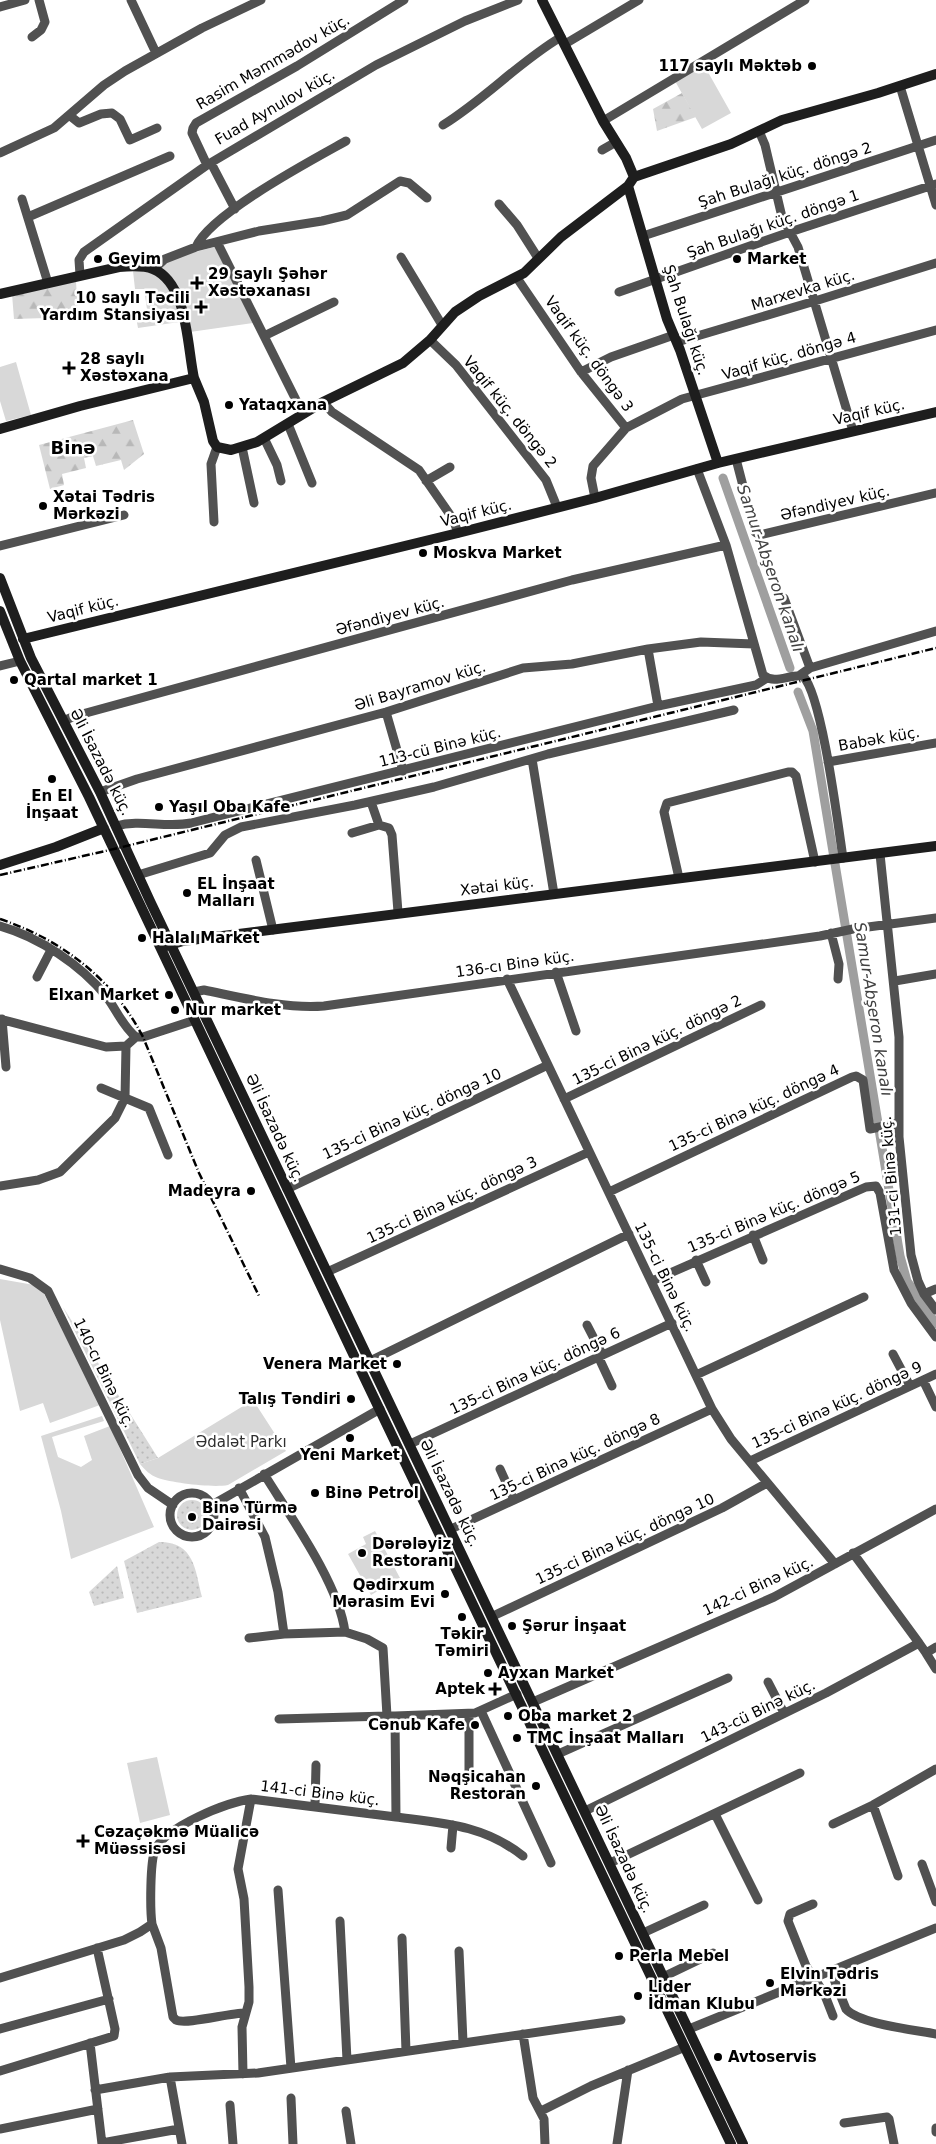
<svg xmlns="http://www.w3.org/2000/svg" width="936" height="2144" font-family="'DejaVu Sans',sans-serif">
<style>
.grass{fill:url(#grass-dots)}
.forest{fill:url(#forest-firs)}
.green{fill:#d8d8d8}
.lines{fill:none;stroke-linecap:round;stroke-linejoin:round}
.canal{stroke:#9f9f9f;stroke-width:9}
.street{stroke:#515151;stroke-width:9}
.secondary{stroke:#1e1e1e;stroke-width:10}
.rail{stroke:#000;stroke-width:2.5;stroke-dasharray:8 2.5 1 2.5;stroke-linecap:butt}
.poi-dot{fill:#000;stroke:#fff;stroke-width:2}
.labels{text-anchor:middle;stroke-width:5;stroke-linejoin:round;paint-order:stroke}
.street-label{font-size:15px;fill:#000;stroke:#fff}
.poi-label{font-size:15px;font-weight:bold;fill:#000;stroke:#fff;text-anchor:start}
.park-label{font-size:15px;fill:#2f2f2f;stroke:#fff}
.water-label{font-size:16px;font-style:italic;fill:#404040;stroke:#fff}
.quarter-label{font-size:18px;font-weight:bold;fill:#000;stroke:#fff}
</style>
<defs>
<pattern id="grass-dots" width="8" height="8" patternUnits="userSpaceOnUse" patternTransform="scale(1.25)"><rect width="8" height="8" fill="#d8d8d8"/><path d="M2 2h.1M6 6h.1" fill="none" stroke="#b8b8b8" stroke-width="1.8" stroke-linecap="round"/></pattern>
<pattern id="forest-firs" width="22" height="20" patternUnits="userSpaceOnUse" patternTransform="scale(1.25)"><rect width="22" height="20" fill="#d8d8d8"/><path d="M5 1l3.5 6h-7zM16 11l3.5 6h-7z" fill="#b8b8b8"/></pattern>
</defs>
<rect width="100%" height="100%" fill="#fff"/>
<path class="grass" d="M63 1307 158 1458 140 1464Z
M177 1515a15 15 0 1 1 30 0a15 15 0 1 1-30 0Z
M159 1542C195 1542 195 1570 202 1597L137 1613 124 1561Z
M117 1566 124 1598 94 1606 89 1592Z"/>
<path class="forest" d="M682 93 696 117 657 131 653 109Z
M76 281 78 317 14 319 12 294Z
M133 420 144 454 124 470 121 460 96 466 93 456 84 458 86 468 62 474 64 485 50 489 39 445Z"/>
<path class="green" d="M704 65 731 113 702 129 675 81Z
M215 247 253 323 190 332 160 268C175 255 196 252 215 247Z
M133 271C138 271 145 270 149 272 170 280 176 303 179 322L138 328 135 312 147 309 144 289H135Z
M16 362 31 415 6 421 0 401V367Z
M0 1279 34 1285 42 1290 100 1405 50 1423 43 1403 20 1411 0 1320Z
M253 1400 286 1451 228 1485C213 1488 173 1483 158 1478 150 1475 145 1470 140 1464L158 1458Z
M102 1416 104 1421 52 1437 58 1457 81 1467 92 1460 84 1436 110 1426 154 1527 71 1559 61 1511 41 1436Z
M375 1531 400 1578 371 1595 348 1554 366 1544 363 1537Z
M157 1757 170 1815 140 1823 127 1763Z"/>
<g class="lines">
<path class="canal" d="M723 478 790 668
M798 692 813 731 900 1256 907 1281 936 1324"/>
<path class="street" d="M131 0 156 53
M0 7 25 0
M32 37 41 30 45 22 39 0
M565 44 639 0
M900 86 936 205
M69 115 79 123 101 114 112 113 120 119 130 140 157 128
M603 121 805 0
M443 125C485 99 519 62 561 37
M759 131 765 145 782 217 798 247 853 431
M602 150 616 142
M0 153 54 128 104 85 125 71 202 28 261 0
M211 163 235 209
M207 165 192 133 193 128 196 123 297 66 404 0
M22 199 48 283
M499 204 517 225 538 258
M28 217 170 156
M643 236 936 140
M217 242 303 414
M196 247C210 214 312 160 346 141
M401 257 442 325
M154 269 165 259 196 247 259 231 322 221 347 215 400 181 409 183 427 198
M80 275 79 260 84 252 207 165 376 65 465 21 518 0
M517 278 581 372 626 428 593 466 591 478 595 498
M619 292 790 232 936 184
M264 336 334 302
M430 340 456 365 546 480 557 507
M677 342 815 301 936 263
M581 372 611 357 674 335
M323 402 332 412 419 470 453 519 458 533
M288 424 312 483
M626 428 682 399 936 330
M264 438 277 465 281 481
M242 447 254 503
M736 459 755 532 759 535 936 493
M697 469 726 545 763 675C775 685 789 674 803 676 822 695 838 825 843 858
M426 481 450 467
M214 522 211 464 217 447
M0 546 124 515
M784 598 810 668
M648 649 658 706
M0 666 20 661
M800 675 810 668 936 631
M386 712 403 771
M63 721 75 716 572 580 726 545
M532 759 554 894
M828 762 936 743
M100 792 137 779 386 712 523 668 572 664 648 649 701 642 754 644
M371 802 379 825
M116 826C140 819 166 828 191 823L658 706 756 685 767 678
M352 833 379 825 389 828 392 835 398 912
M880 854 899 1037V1137L911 1255 918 1281 924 1294 936 1310
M256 860 273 930
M138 875 210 853 225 835 241 827 355 805 434 787 548 754 734 710
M679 878 664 812 667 803 788 772H792L796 776 815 862
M0 926C39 937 81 965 106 996 116 1009 123 1027 136 1037
M831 933 839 964 838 979
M556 972 576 1031
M37 977 51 950
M507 979 712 1409 731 1439 835 1564
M895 981 936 974
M194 992 204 990C243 998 285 1009 324 1006L820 936 853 929 936 918
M0 1019 106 1047 126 1046 136 1037
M2 1019 6 1067
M136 1037H143L195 1020
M101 1088 149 1108 168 1155
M564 1099 761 1005
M0 1186 38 1180 60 1172 115 1118 125 1098 126 1046
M287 1189 548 1065
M609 1192 852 1077 856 1076 863 1080 870 1129 899 1123
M753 1235 763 1260
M696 1260 706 1282
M0 1269 30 1278 48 1291 138 1475 148 1488 173 1505
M327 1272 589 1152
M652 1281 866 1187 876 1186 880 1193 894 1270 911 1303 936 1337
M924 1294 936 1289
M587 1325 602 1354
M893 1354 910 1386
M598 1356 612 1386
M370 1361 629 1234
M696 1375 864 1297
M923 1380 936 1407
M410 1444 672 1323
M750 1461 936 1374
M500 1469 514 1500
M239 1488 265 1537 278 1592 284 1634
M170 1515a22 22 0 1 1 44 0a22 22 0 1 1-44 0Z
M212 1505 380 1409
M451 1529 712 1409
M853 1553 919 1643
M493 1616 722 1508 767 1483
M249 1638 284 1634 345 1632
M926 1653 936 1669
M768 1682 784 1713
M533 1702 774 1597 936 1509
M481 1711 551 1863
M469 1714V1774
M395 1716 475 1713 517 1694
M279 1719 387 1716
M558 1754 728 1678
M873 1805 898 1876
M315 1806 316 1765
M585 1811 826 1693 919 1643 926 1653 936 1647
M715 1814 758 1900
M396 1817C443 1823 484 1825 523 1856
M833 1824 873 1805 936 1769
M451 1848 453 1825
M610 1863 800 1773
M922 1864 936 1902
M278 1890 291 2068
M813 1904 790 1914 788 1921 806 1966 824 1993 833 2016
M340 1921 347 2060
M152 1924 161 1948 173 2017 176 2020C186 2025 229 2013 245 2013
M643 1933 704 1905
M402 1938 406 2051
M459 1951 463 2042
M831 1972 846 2009C859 2024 915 2030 936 2034
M663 1977 713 1953
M0 1978 124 1940 140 1932 152 1924C150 1910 150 1862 155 1850 165 1827 227 1802 251 1799L396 1817 395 1716H387L383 1648 367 1639 345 1632C339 1584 290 1516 264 1474
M0 2029 109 1999
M689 2029 936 1928
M523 2034 533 2098 544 2119 545 2144
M90 2043 102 2144
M0 2071 114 2036 115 2029 97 1948
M243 2074 242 2027 249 2002V1987L244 1899 238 1869 251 1799
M170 2077 182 2144
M95 2090 170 2077 258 2073 621 2020
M291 2098 293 2144
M230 2105 233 2144
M346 2111 351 2144
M541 2111 591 2086 685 2047
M844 2123 887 2117 889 2119 894 2144
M936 2128V2132
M0 2129 98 2109
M102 2143 179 2129
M617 2144 628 2070"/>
<path class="secondary" d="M542 0 603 121 626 158 634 177
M628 186 667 319 680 350 718 463
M0 294 119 267C130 266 143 265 153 269 188 283 187 347 194 378
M0 429 80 406 194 378 204 402 213 441 217 447 231 450 257 442 323 402 403 363 430 340 455 312 479 296 524 273 561 237 628 186 634 177 731 144 782 120 878 93 936 74
M0 578 31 658 100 792 150 901 743 2144
M0 611 20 661 89 797 365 1379 731 2144
M23 639 458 533 595 498 718 463 936 412
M0 865 56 847 104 828
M166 946 183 941 936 846"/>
<path class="rail" d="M0 875 114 849 936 648
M0 919C62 940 113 979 143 1037L199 1173 259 1296"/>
</g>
<g class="poi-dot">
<circle cx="812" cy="66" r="5"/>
<circle cx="98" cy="259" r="5"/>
<circle cx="737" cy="259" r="5"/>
<path d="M194.5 275.5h5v5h5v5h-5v5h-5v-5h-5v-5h5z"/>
<path d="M198.5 299.5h5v5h5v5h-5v5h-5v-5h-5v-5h5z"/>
<path d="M66.5 360.5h5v5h5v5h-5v5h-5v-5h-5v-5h5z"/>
<circle cx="229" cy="405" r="5"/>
<circle cx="43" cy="506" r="5"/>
<circle cx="423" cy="553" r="5"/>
<circle cx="14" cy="680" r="5"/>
<circle cx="52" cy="779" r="5"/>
<circle cx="159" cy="807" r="5"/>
<circle cx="187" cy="893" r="5"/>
<circle cx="142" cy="938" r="5"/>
<circle cx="169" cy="995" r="5"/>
<circle cx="175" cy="1010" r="5"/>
<circle cx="251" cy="1191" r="5"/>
<circle cx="397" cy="1364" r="5"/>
<circle cx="351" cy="1399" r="5"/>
<circle cx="350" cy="1438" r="5"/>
<circle cx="315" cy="1493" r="5"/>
<circle cx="192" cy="1517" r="5"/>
<circle cx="362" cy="1553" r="5"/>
<circle cx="445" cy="1594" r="5"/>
<circle cx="462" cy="1617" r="5"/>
<circle cx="512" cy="1626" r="5"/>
<circle cx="488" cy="1673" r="5"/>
<path d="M492.5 1681.5h5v5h5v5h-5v5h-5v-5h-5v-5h5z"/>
<circle cx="508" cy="1716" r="5"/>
<circle cx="475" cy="1725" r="5"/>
<circle cx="517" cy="1738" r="5"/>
<circle cx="536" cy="1786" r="5"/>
<path d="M80.5 1833.5h5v5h5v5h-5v5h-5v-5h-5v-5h5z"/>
<circle cx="619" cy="1956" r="5"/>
<circle cx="770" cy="1983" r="5"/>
<circle cx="638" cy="1996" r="5"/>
<circle cx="718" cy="2057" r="5"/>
</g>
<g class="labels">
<g class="street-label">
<text transform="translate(273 62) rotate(-30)" y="5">Rasim Məmmədov küç.</text>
<text transform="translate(275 107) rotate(-30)" y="5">Fuad Aynulov küç.</text>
<text transform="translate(785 175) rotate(-18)" y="5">Şah Bulağı küç. döngə 2</text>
<text transform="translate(773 224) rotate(-19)" y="5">Şah Bulağı küç. döngə 1</text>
<text transform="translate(803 290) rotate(-17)" y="5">Marxevka küç.</text>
<text transform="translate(686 320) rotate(72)" y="5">Şah Bulağı küç.</text>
<text transform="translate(589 354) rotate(54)" y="5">Vaqif küç. döngə 3</text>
<text transform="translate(789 356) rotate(-16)" y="5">Vaqif küç. döngə 4</text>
<text transform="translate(510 412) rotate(51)" y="5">Vaqif küç. döngə 2</text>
<text transform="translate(869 412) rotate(-13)" y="5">Vaqif küç.</text>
<text transform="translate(835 503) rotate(-13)" y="5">Əfəndiyev küç.</text>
<text transform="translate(476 513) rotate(-14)" y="5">Vaqif küç.</text>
<text transform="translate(83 609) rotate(-14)" y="5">Vaqif küç.</text>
<text transform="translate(390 616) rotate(-15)" y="5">Əfəndiyev küç.</text>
<text transform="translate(420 686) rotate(-17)" y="5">Əli Bayramov küç.</text>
<text transform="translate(879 739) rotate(-10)" y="5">Babək küç.</text>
<text transform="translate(440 747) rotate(-14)" y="5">113-cü Binə küç.</text>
<text transform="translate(101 762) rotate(63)" y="5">Əli İsazadə küç.</text>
<text transform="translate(497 886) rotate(-7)" y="5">Xətai küç.</text>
<text transform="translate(515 964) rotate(-8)" y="5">136-cı Binə küç.</text>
<text transform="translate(657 1040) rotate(-26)" y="5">135-ci Binə küç. döngə 2</text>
<text transform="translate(754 1108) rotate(-25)" y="5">135-ci Binə küç. döngə 4</text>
<text transform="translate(412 1114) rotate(-25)" y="5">135-ci Binə küç. döngə 10</text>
<text transform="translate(275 1128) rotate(65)" y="5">Əli İsazadə küç.</text>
<text transform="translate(891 1176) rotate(-95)" y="5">131-ci Binə küç.</text>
<text transform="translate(452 1200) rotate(-25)" y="5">135-ci Binə küç. döngə 3</text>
<text transform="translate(774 1212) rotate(-23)" y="5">135-ci Binə küç. döngə 5</text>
<text transform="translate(665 1277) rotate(64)" y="5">135-ci Binə küç.</text>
<text transform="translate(535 1371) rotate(-25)" y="5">135-ci Binə küç. döngə 6</text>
<text transform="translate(104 1373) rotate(64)" y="5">140-cı Binə küç.</text>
<text transform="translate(837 1405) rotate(-25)" y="5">135-ci Binə küç. döngə 9</text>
<text transform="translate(575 1457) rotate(-25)" y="5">135-ci Binə küç. döngə 8</text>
<text transform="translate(450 1493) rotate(64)" y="5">Əli İsazadə küç.</text>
<text transform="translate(625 1539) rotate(-25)" y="5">135-ci Binə küç. döngə 10</text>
<text transform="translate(758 1586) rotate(-25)" y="5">142-ci Binə küç.</text>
<text transform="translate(758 1711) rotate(-26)" y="5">143-cü Binə küç.</text>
<text transform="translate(320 1793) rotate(7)" y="5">141-ci Binə küç.</text>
<text transform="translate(624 1859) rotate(65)" y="5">Əli İsazadə küç.</text>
</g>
<g class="poi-label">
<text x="802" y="71" text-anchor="end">117 saylı Məktəb</text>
<text x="108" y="264">Geyim</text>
<text x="747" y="264">Market</text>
<text x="208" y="279">29 saylı Şəhər<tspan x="208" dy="17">Xəstəxanası</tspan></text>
<text x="190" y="303" text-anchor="end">10 saylı Təcili<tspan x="190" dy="17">Yardım Stansiyası</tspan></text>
<text x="80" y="364">28 saylı<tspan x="80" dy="17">Xəstəxana</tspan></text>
<text x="239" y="410">Yataqxana</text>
<text x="53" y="502">Xətai Tədris<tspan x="53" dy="17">Mərkəzi</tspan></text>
<text x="433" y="558">Moskva Market</text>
<text x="24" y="685">Qartal market 1</text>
<text x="52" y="801" text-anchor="middle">En El<tspan x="52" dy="17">İnşaat</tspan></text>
<text x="169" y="812">Yaşıl Oba Kafe</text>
<text x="197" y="889">EL İnşaat<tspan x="197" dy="17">Malları</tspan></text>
<text x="152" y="943">Halal Market</text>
<text x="159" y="1000" text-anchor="end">Elxan Market</text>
<text x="185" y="1015">Nur market</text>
<text x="241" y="1196" text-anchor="end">Madeyra</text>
<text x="387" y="1369" text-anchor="end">Venera Market</text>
<text x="341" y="1404" text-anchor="end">Talış Təndiri</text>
<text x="350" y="1460" text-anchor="middle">Yeni Market</text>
<text x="325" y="1498">Binə Petrol</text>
<text x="202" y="1513">Binə Türmə<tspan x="202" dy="17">Dairəsi</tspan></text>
<text x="372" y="1549">Dərələyiz<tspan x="372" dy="17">Restoranı</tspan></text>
<text x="435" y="1590" text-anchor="end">Qədirxum<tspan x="435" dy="17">Mərasim Evi</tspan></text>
<text x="522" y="1631">Şərur İnşaat</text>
<text x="462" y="1639" text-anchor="middle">Təkir<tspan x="462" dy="17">Təmiri</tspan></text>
<text x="498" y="1678">Ayxan Market</text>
<text x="485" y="1694" text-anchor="end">Aptek</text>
<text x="518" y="1721">Oba market 2</text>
<text x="465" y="1730" text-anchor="end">Cənub Kafe</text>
<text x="527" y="1743">TMC İnşaat Malları</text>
<text x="526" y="1782" text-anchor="end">Nəqşicahan<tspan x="526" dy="17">Restoran</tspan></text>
<text x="94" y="1837">Cəzaçəkmə Müalicə<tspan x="94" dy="17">Müəssisəsi</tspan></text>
<text x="629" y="1961">Perla Mebel</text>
<text x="780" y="1979">Elvin Tədris<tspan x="780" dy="17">Mərkəzi</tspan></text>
<text x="648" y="1992">Lider<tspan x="648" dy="17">İdman Klubu</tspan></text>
<text x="728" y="2062">Avtoservis</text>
</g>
<g class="park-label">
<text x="241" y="1447">Ədalət Parkı</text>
</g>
<g class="water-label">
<text transform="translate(771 568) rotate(71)" y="6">Samur-Abşeron kanalı</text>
<text transform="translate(874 1009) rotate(81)" y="6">Samur-Abşeron kanalı</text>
</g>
<g class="quarter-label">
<text x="73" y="454">Binə</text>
</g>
</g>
</svg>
